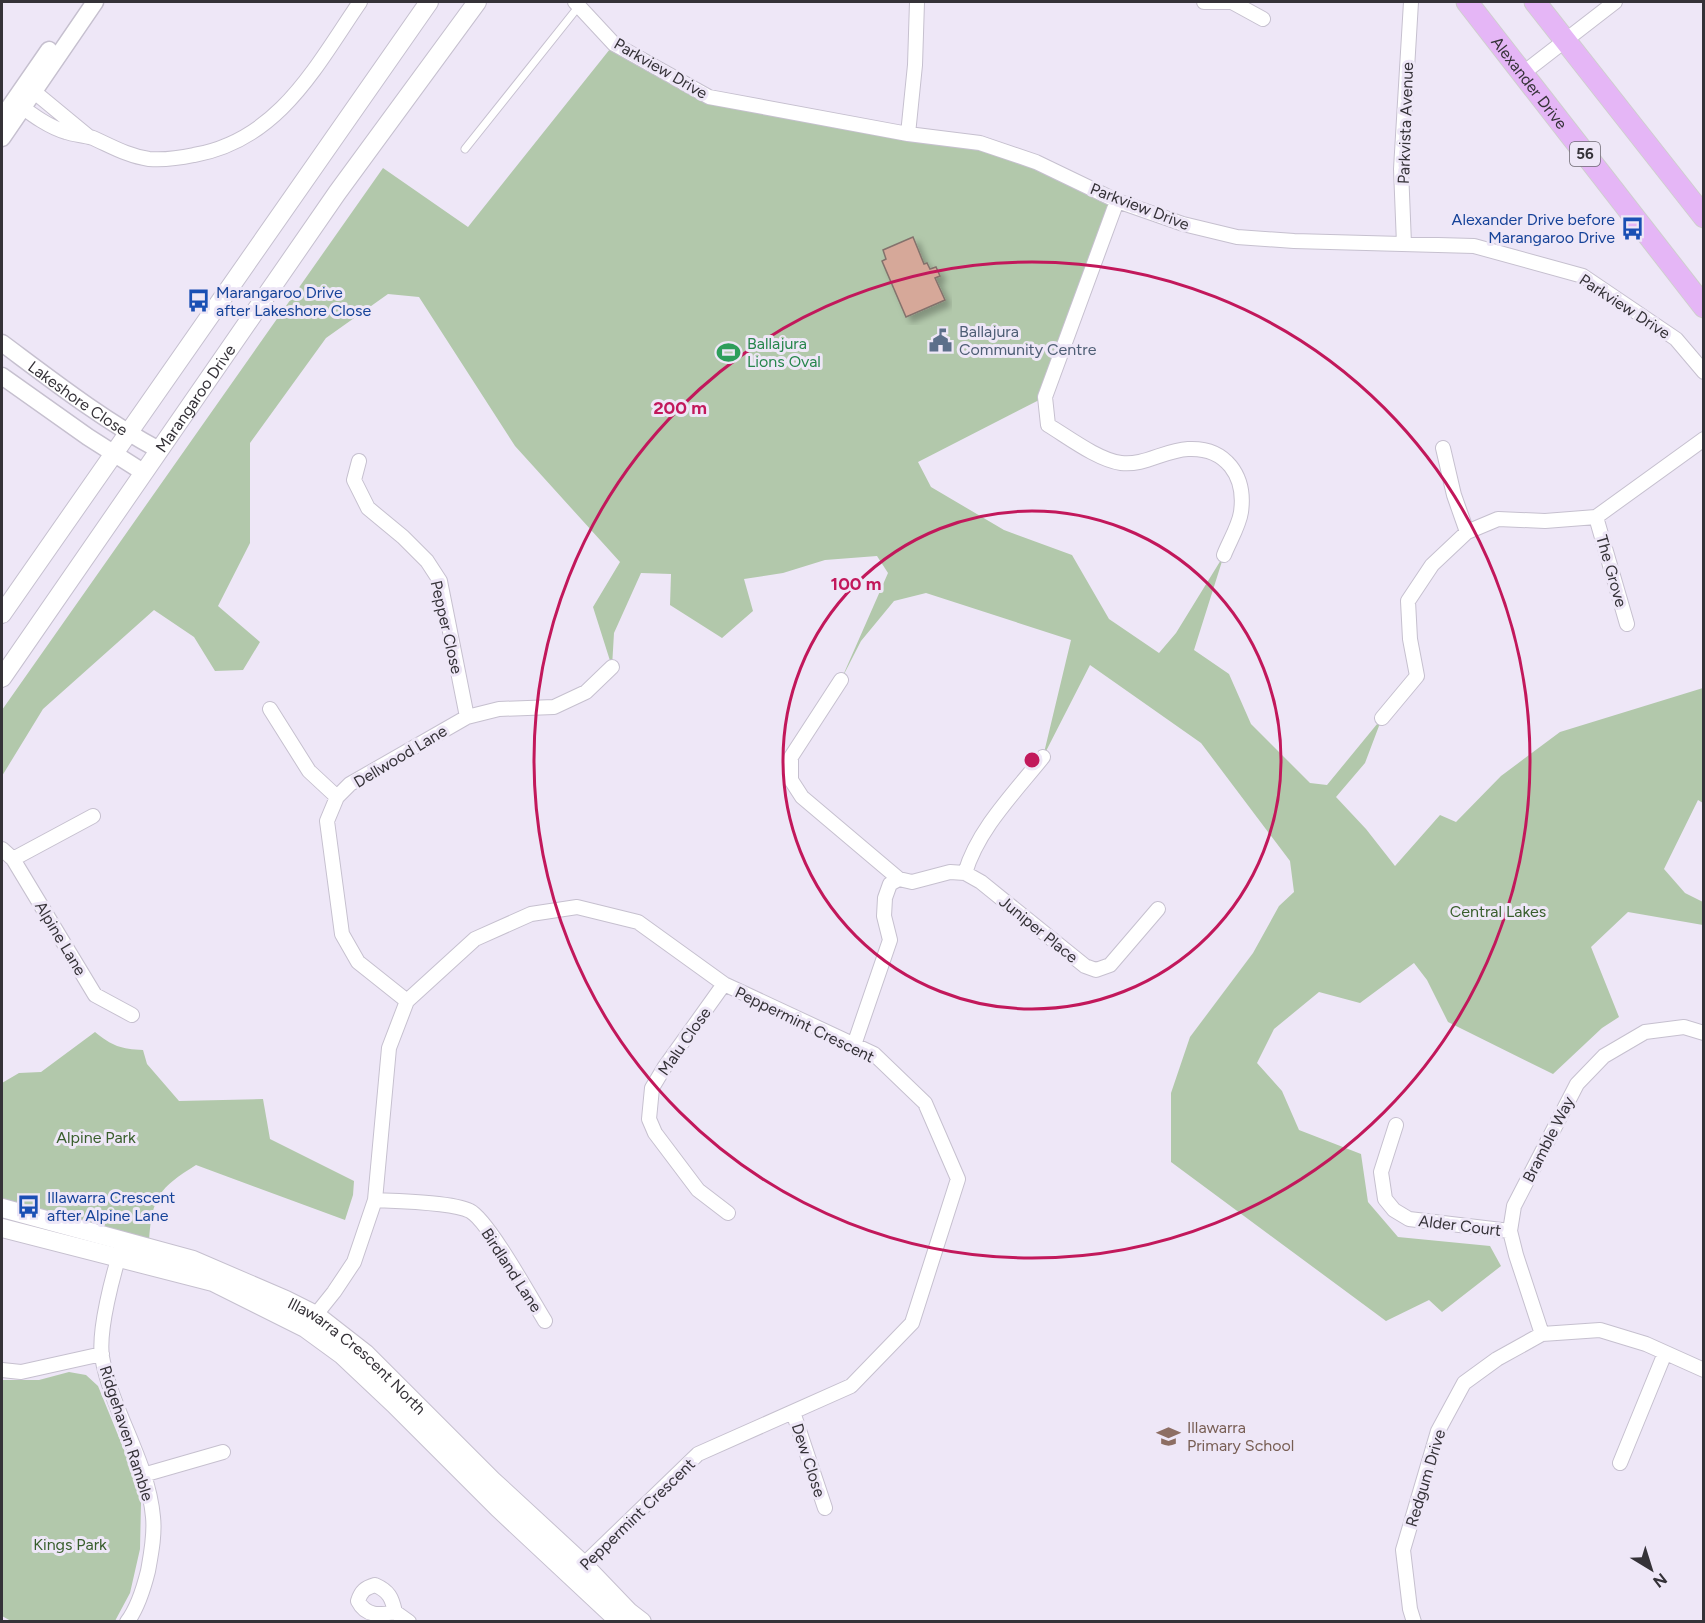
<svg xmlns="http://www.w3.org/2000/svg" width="1705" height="1623" font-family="Figtree,sans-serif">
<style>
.green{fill:#b2c8ab}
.building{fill:#d6a899;stroke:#83726c;stroke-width:1.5;filter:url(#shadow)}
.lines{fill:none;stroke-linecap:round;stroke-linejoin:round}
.service-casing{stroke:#c6c0cf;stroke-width:9}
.minor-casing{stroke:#c6c0cf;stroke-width:16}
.tertiary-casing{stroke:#c6c0cf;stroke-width:19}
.secondary-casing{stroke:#c6c0cf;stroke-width:20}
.primary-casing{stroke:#cfcecf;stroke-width:23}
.service{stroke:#fff;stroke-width:7}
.minor{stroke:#fff;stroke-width:14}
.tertiary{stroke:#fff;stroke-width:16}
.secondary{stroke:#fff;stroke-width:18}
.primary{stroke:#e5b6f6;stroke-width:21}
.ring{fill:none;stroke:#c2185b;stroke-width:3}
.labels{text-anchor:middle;stroke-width:6;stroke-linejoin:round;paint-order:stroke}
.shield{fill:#eee7f7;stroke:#6c6871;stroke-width:1.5}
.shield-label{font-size:15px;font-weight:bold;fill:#353238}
.street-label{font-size:16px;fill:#353238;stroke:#eee7f7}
.transit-label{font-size:16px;fill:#164399;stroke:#eee7f7;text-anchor:start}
.service-label{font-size:16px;fill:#4e5e75;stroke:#eee7f7;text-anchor:start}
.leisure-label{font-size:16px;fill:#27864d;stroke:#eee7f7;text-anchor:start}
.park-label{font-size:16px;fill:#385e2c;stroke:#eee7f7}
.education-label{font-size:16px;fill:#785e54;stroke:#eee7f7;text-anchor:start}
.centre{fill:#c2185b;stroke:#eee7f7;stroke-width:3}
.ring-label{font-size:18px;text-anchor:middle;font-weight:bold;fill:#c2185b;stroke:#eee7f7;stroke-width:6;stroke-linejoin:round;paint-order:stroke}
</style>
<defs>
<filter id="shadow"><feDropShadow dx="5.5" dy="5.5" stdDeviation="3" flood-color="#0004"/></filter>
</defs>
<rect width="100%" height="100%" fill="#eee7f7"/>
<path class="green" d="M614 44 709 97 980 143 1117 201 1045 397 918 462 931 487 1004 530 1072 555 1109 619 1159 653 1176 633 1224 555 1194 650 1229 674 1251 724 1310 783 1327 785 1382 718 1365 763 1336 797 1366 829 1395 866 1440 815 1456 822 1501 776 1560 732 1703 688V803L1698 800 1664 869 1685 893 1703 902V925L1628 912 1591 947 1619 1017 1602 1028 1553 1074 1448 1022 1427 980 1414 963 1360 1003 1319 992 1274 1029 1257 1063 1282 1091 1299 1130 1361 1154 1368 1202 1398 1237 1490 1246 1501 1266 1442 1312 1429 1300 1386 1321 1171 1162V1093L1190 1037 1253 953 1279 906 1294 892 1290 861 1201 743 1090 665 1043 757 1071 640 926 593 894 601 861 641 841 680 888 573 877 556 825 560 783 573 744 579 753 611 722 638 670 605 671 574 641 573 614 633 612 667 593 607 620 562 515 446 419 297 388 294 326 338 250 443V543L218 606 260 642 243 670 215 671 194 637 154 610 43 709 2 776V710L383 168 468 227Z
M95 1032C112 1046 121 1049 143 1050L147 1064 179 1101 263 1099 270 1139 354 1181 353 1195 345 1220 196 1165C159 1188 152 1197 149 1241L2 1204V1083L19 1073 41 1072Z
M69 1372 86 1375 98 1386 131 1467 141 1503 140 1549 130 1593 115 1621H11L2 1616V1380H39Z"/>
<path class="building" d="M913 237 924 264 927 263 930 269 936 267 940 276 935 278 945 300 906 317 882 261 886 259 883 250Z"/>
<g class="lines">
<defs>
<path id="service" d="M465 149 579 6"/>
<path id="minor" d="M575 2 614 44 709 97 908 134 980 143 1036 162 1117 201 1183 224 1237 237 1294 241 1474 246 1583 276 1676 339 1704 372
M1204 2H1232L1263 19
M1522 74 1615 2
M26 85 89 137
M15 102C30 113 48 127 66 132 75 135 84 135 93 138 111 146 128 156 149 159 163 160 180 158 194 155 279 140 316 66 360 2
M908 134 915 65 917 2
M1117 201 1045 397 1048 425C1068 437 1098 460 1121 463 1144 466 1165 450 1188 449 1226 447 1246 476 1241 512 1239 526 1229 542 1224 555
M1404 244 1401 169 1411 2
M1443 448 1454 495 1467 532
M359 461 354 480 368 508 403 537 427 561 440 581 467 717
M1596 517 1627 624
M841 680 791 757V780L802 797 899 879 890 884 885 898 884 916 890 940 854 1045
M270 709 309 771 337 797
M1382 718 1417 676 1410 639 1408 601 1432 565 1467 532 1498 519 1545 521 1596 517 1704 439
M2 849 13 859 95 995 132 1015
M13 859 93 816
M965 873C978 829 1015 792 1043 757
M899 879 912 882 950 872 965 873 981 882 1085 966 1096 970 1110 965 1158 909
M724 984 664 1068 652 1088 649 1119 655 1133 698 1190 728 1213
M407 1001 358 962 342 934 327 821 337 797 350 784 467 717 499 709 554 707 586 692 612 667
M1396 1125 1381 1172 1385 1199 1394 1210 1409 1219 1510 1231
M375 1200C396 1201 453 1202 470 1211 488 1220 532 1300 545 1321
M121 1249C113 1275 98 1330 102 1357 112 1412 148 1461 153 1517 155 1535 151 1554 148 1571 144 1587 137 1609 127 1622
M310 1322 334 1292 354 1262 375 1200 389 1048 407 1001 475 939 531 914 577 907 638 922 724 984 874 1054 925 1103 958 1179 912 1323 851 1386 698 1454 578 1570
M1542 1334 1516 1255 1510 1231 1514 1206 1577 1084 1604 1056 1645 1032 1684 1027 1704 1033
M2 1370 21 1372 102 1354
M793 1412 825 1508
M1620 1463 1665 1353
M143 1475 223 1452
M395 1612C380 1615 366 1617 358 1601 361 1591 365 1588 375 1585 389 1591 392 1598 395 1612L409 1622
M1414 1622 1410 1609 1403 1550 1438 1431 1464 1383 1497 1359 1542 1334 1600 1330 1646 1344 1704 1370"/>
<g id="tertiary">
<path d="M2 118 49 50"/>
<path d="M2 138 95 2"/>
<path id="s1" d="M2 343C53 381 103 420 159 450"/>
<path d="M2 376 88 437 143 472"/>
</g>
<g id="secondary">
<path d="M2 614 429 2"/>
<path id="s2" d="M2 678 337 193 477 2"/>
<path id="s3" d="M2 1208 193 1260 286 1300 316 1315 366 1354 492 1480 583 1564 629 1612 642 1622"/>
<path d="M2 1228 213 1282 305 1328 342 1355 394 1404 498 1508 620 1622"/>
</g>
<g id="primary">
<path id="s4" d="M1467 2 1704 307"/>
<path d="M1535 2 1704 217"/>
</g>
</defs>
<use href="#service" class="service-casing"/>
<use href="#minor" class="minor-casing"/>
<use href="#tertiary" class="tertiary-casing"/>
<use href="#secondary" class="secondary-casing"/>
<use href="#primary" class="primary-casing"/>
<use href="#service" class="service"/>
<use href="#minor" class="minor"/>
<use href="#tertiary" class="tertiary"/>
<use href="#secondary" class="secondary"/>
<use href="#primary" class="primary"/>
</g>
<g class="ring">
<circle cx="1032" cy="760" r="249"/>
<circle cx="1032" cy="760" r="498"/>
</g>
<defs>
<symbol id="bus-bare" viewBox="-9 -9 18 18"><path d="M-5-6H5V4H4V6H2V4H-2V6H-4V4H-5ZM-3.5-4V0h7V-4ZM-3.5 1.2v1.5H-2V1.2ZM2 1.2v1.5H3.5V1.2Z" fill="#1a4fb4" stroke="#eee7f7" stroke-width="2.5" paint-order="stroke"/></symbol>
<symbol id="civic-bare" viewBox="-9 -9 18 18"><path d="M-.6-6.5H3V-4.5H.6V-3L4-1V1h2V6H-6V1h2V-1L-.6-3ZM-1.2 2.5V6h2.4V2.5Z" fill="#5c6f8a" stroke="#eee7f7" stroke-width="2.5" paint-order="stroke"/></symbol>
<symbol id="stadium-bare" viewBox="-9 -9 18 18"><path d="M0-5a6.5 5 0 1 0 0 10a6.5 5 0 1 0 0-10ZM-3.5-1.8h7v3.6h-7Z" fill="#2e9e5b" stroke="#eee7f7" stroke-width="2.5" paint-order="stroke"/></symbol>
<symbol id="school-bare" viewBox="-9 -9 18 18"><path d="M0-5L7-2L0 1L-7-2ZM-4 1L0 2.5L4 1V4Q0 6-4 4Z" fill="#8d6e63" stroke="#eee7f7" stroke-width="2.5" paint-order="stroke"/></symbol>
</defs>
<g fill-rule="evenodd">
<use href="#bus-bare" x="1616" y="212" width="33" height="33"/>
<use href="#bus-bare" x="182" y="284" width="33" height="33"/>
<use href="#civic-bare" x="924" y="324" width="33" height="33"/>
<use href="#stadium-bare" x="712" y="336" width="33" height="33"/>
<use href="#bus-bare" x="12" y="1190" width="33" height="33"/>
<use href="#school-bare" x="1152" y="1420" width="33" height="33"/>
</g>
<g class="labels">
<rect class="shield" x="1570" y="142" width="30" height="24" rx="4.5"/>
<g class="shield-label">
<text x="1585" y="159">56</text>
</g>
<g class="street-label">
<text transform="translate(661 68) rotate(30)" y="6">Parkview Drive</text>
<text dy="6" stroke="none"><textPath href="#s4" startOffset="102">Alexander Drive</textPath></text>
<text transform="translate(1405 123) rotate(-88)" y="6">Parkvista Avenue</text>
<text transform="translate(1140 206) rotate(21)" y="6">Parkview Drive</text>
<text transform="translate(1625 306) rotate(33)" y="6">Parkview Drive</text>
<text dy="6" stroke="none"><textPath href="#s2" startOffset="340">Marangaroo Drive</textPath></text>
<text dy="6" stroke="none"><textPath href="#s1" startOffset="94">Lakeshore Close</textPath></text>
<text transform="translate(1612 571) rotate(74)" y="6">The Grove</text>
<text transform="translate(447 627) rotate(77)" y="6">Pepper Close</text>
<text transform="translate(400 756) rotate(-31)" y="6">Dellwood Lane</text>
<text transform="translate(1039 929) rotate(39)" y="6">Juniper Place</text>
<text transform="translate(61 938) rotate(59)" y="6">Alpine Lane</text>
<text transform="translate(805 1024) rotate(26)" y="6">Peppermint Crescent</text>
<text transform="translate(684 1041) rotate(-55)" y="6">Malu Close</text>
<text transform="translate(1548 1139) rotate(-63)" y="6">Bramble Way</text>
<text transform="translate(1460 1225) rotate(7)" y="6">Alder Court</text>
<text transform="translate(512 1270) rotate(57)" y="6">Birdland Lane</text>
<text dy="6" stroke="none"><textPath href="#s3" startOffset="390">Illawarra Crescent North</textPath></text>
<text transform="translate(127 1433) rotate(72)" y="6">Ridgehaven Ramble</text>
<text transform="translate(809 1460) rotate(72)" y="6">Dew Close</text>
<text transform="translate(1425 1478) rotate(-73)" y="6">Redgum Drive</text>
<text transform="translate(637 1514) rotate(-44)" y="6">Peppermint Crescent</text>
</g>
<g class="transit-label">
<text x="1615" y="225" text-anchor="end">Alexander Drive before<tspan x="1615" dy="18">Marangaroo Drive</tspan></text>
<text x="216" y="298">Marangaroo Drive<tspan x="216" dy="18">after Lakeshore Close</tspan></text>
<text x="47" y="1203">Illawarra Crescent<tspan x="47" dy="18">after Alpine Lane</tspan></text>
</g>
<g class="service-label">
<text x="959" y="337">Ballajura<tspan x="959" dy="18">Community Centre</tspan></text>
</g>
<g class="leisure-label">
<text x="747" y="349">Ballajura<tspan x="747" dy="18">Lions Oval</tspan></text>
</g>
<g class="park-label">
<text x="1498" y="917">Central Lakes</text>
<text x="96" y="1143">Alpine Park</text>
<text x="70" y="1550">Kings Park</text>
</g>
<g class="education-label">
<text x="1187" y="1433">Illawarra<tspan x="1187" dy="18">Primary School</tspan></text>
</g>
</g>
<circle cx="1032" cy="760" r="9" class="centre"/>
<g class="ring-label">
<text x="680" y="414">200 m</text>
<text x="856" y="590">100 m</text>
</g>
<rect width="1705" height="1623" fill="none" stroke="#353238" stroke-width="6"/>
<g transform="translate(1651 1569) rotate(142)" stroke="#eee7f7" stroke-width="4.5" paint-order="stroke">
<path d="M0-4.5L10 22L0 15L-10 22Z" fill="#353238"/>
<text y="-9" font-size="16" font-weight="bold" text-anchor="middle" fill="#353238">N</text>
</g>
</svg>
